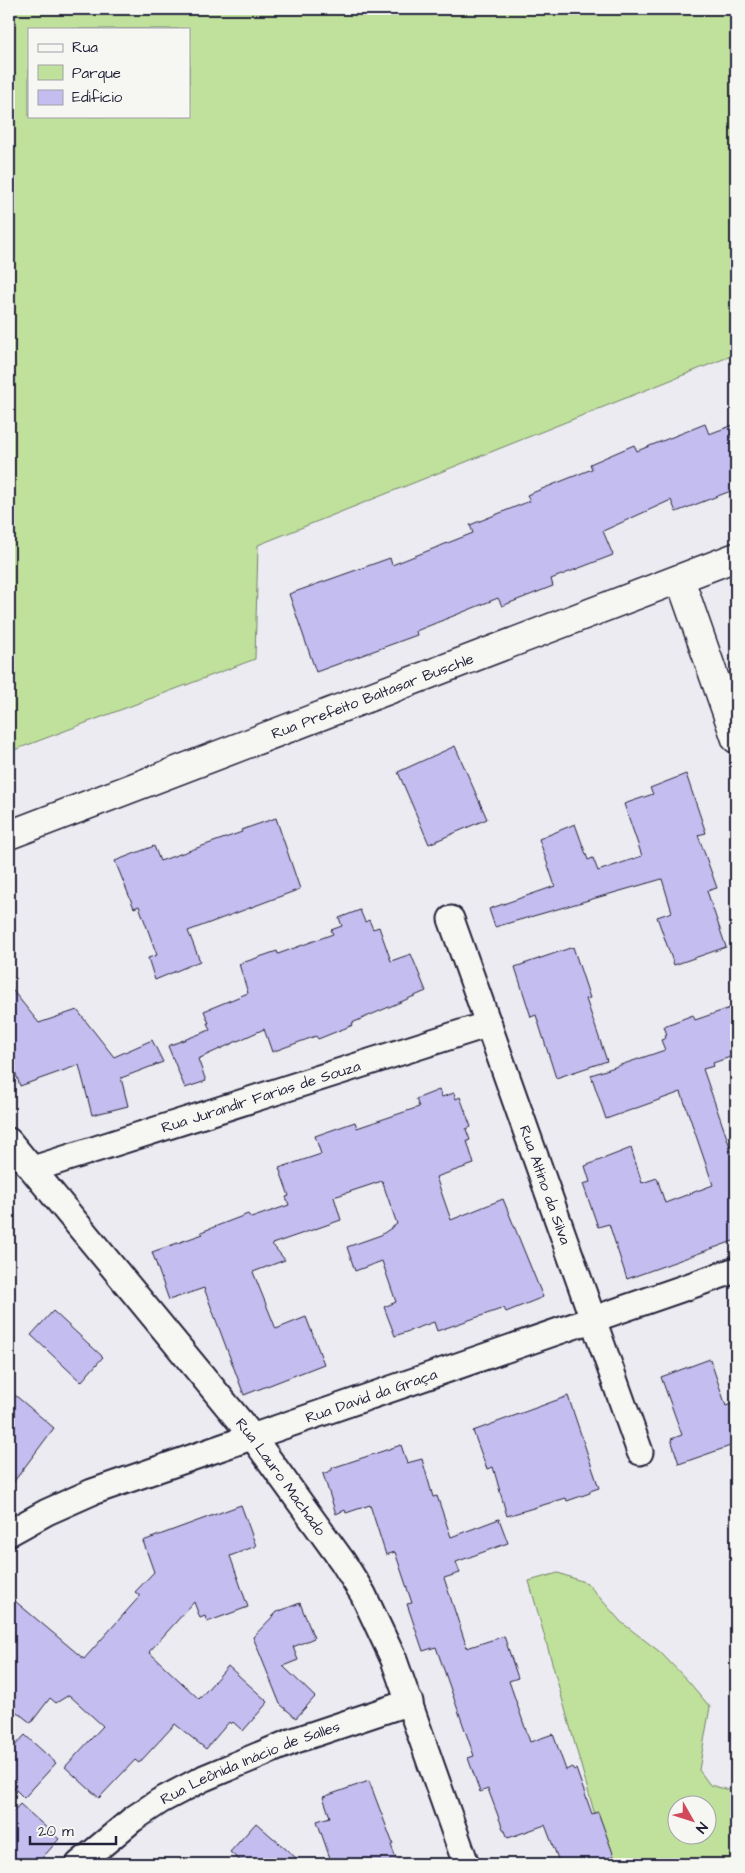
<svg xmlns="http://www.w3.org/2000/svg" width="745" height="1873" font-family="'Architects Daughter',sans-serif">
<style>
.green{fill:#c0e19b;stroke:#71826b;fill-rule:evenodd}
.building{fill:#c4bdef;stroke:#22223b}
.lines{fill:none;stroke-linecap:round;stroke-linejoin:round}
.minor-casing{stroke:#22223b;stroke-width:29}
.tertiary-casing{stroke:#22223b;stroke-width:31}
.secondary-casing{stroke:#22223b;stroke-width:31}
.minor{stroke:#f6f6f2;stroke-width:25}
.tertiary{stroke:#f6f6f2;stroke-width:28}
.secondary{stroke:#f6f6f2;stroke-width:28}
.labels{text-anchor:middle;stroke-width:4;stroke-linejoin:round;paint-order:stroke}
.street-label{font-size:15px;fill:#22223b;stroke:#f6f6f2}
</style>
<rect width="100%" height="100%" fill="#ecebf1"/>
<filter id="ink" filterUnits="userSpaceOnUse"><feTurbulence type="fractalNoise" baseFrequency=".02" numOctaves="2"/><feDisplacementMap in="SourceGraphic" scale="10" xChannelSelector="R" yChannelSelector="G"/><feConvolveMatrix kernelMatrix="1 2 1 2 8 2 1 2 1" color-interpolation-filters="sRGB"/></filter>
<g filter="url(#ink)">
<path class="green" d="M9 9H736V354L258 545 255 659 9 752ZM29 29H189V116H29Z
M558 1573 587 1583 621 1622 660 1652 689 1682 710 1707 699 1770 710 1785 736 1792V1864H605L607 1858 529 1581ZM678 1806H708V1836H678Z"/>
<path class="building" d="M705 424 709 434 736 424V489L676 512 671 500 603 531 613 555 551 579 553 586 502 606 498 598 416 631 417 635 316 672 289 594 390 558 392 565 473 533 470 525 530 501 527 495 592 469 590 464 634 445 637 451Z
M455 746 487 819 429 844 398 772Z
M686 774 706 833 698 835 717 888 707 891 726 947 674 965 657 917 672 912 662 879 495 927 489 909 555 886 539 839 575 824 588 860 593 858 598 871 642 856 624 804 653 794 650 788Z
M276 818 300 889 188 931 200 961 155 980 148 958 157 955 139 906 134 908 115 861 154 846 160 861 242 832 241 830Z
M360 910 365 922 369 920 373 929 379 927 391 961 411 954 426 991 352 1023 353 1025 318 1039 316 1036 272 1052 264 1029 198 1059 206 1081 185 1088 168 1046 210 1030 207 1023H209L204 1011 248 993 239 964 277 951 278 954 333 934 331 930 342 926 339 918Z
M573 947 590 998 586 999 607 1061 556 1078 536 1015 531 1017 515 967Z
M9 986 39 1023 77 1010 114 1057 152 1040 163 1062 121 1078 128 1106 92 1115 79 1065 20 1086 9 1054Z
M736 1006V1055L713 1063 714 1066 703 1069 736 1164V1240L627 1279 609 1224 598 1227 583 1184 590 1182 585 1166 631 1148 642 1183 657 1178 665 1203 713 1185 681 1092 606 1119 591 1075 665 1050 661 1040 666 1038 665 1036 667 1035 664 1026 693 1015 695 1020Z
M439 1090 442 1097 454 1093 456 1099 460 1097 471 1127 466 1129 470 1140 467 1141 474 1164 436 1177 451 1220 503 1199 543 1297 506 1312 504 1308 437 1331 434 1322 395 1336 384 1307 396 1302 382 1261 355 1271 347 1247 381 1235 397 1224 382 1181 334 1197 341 1220 272 1244 285 1260 253 1272 276 1329 306 1317 324 1364 244 1395 204 1288 169 1300 152 1252 203 1234 201 1232 248 1214 251 1218 289 1205 286 1197 289 1196 279 1168 321 1154 315 1136 355 1122 357 1128 419 1107 416 1099Z
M53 1311 103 1357 81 1382 31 1335Z
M710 1359 726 1406 736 1402V1444L679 1464 671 1439 682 1435 661 1377Z
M9 1390 54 1428 9 1488Z
M568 1396 599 1488 590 1491V1493L567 1501 566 1498 507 1516 493 1467 487 1469 473 1431Z
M401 1445 407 1463 422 1459 433 1497 437 1496 451 1537 499 1519 508 1543 456 1562 460 1573 444 1578 467 1648 504 1636 518 1678 509 1681 530 1742 553 1734 566 1770 572 1767 574 1770 576 1769 592 1814 598 1812 614 1856 591 1864H560L545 1825 508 1838 504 1829H503L488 1789 480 1792 468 1758 474 1756 436 1647 423 1651 407 1604 412 1603 395 1552 386 1555 370 1505 346 1513 345 1510 336 1514 323 1474 332 1470V1468Z
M241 1505 256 1546 230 1556 248 1607 207 1622 205 1616 200 1618 194 1602 149 1652 199 1699 228 1666 268 1702 243 1731 233 1722 231 1724 229 1722 206 1749 175 1724 139 1763 135 1760 99 1798 65 1767 103 1726 69 1695 56 1703 50 1698 31 1723 9 1706V1596L84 1659 140 1596 135 1592 154 1572 143 1541Z
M300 1603 314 1638 293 1647 298 1660 283 1666 315 1697 296 1718 280 1704 253 1637 277 1612Z
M25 1735 56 1763 24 1798 9 1783V1752Z
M369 1781 393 1844 391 1845 398 1864H332L317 1821 330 1817 323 1797Z
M20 1804 59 1839 37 1864H18L9 1856V1816Z
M256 1823 303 1864H244L230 1852Z"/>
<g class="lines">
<defs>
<g id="minor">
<path id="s1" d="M451 919 640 1452"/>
<path id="s2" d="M9 1141 252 1436 343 1562 363 1594 394 1660 466 1864"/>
<path id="s3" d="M33 1169 489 1024"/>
<path id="s4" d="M9 1533 47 1512 92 1492 736 1270"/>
<path id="s5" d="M79 1864 133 1819 160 1801 204 1778 293 1741 410 1702"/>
</g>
<path id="tertiary" d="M680 579 736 739"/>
<g id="secondary">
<path id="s6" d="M9 835 736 557"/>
</g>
</defs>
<use href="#minor" class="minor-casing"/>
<use href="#tertiary" class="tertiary-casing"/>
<use href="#secondary" class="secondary-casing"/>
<use href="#minor" class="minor"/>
<use href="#tertiary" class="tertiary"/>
<use href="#secondary" class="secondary"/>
</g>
</g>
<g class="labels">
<g class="street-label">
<text dy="5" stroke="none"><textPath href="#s6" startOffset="389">Rua Prefeito Baltasar Buschle</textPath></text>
<text dy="5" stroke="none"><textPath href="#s3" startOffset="239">Rua Jurandir Farias de Souza</textPath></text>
<text dy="5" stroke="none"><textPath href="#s1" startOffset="282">Rua Altino da Silva</textPath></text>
<text dy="5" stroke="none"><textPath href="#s4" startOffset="388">Rua David da Graça</textPath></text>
<text dy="5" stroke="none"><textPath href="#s2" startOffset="432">Rua Lauro Machado</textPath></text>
<text dy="5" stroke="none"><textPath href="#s5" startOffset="201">Rua Leônida Inácio de Salles</textPath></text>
</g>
</g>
<rect width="745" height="1873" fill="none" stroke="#f6f6f2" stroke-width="30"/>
<rect x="15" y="15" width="715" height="1843" fill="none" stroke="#22223b" stroke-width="2" filter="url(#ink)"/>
<rect x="28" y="28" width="162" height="90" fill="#f6f6f2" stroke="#a1a1a9"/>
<rect x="38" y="44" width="25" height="8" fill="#f6f6f2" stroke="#a1a1a9"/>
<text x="72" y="52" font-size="15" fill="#22223b">Rua</text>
<rect x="38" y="65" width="25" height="15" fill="#c0e19b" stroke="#a1a1a9"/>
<text x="72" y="78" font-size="15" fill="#22223b">Parque</text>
<rect x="38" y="90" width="25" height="15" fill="#c4bdef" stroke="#a1a1a9"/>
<text x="72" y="102" font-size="15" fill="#22223b">Edifício</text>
<g transform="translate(692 1820) rotate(129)"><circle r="24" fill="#f6f6f2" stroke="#a1a1a9"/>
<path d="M0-4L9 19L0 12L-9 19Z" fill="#d1495b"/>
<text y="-8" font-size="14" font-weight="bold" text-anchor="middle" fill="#22223b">N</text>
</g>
<path d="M30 1836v8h86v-8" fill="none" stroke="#22223b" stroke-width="2.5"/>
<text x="38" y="1836" font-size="15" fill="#22223b" stroke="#f6f6f2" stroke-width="4" paint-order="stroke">20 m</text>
</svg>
